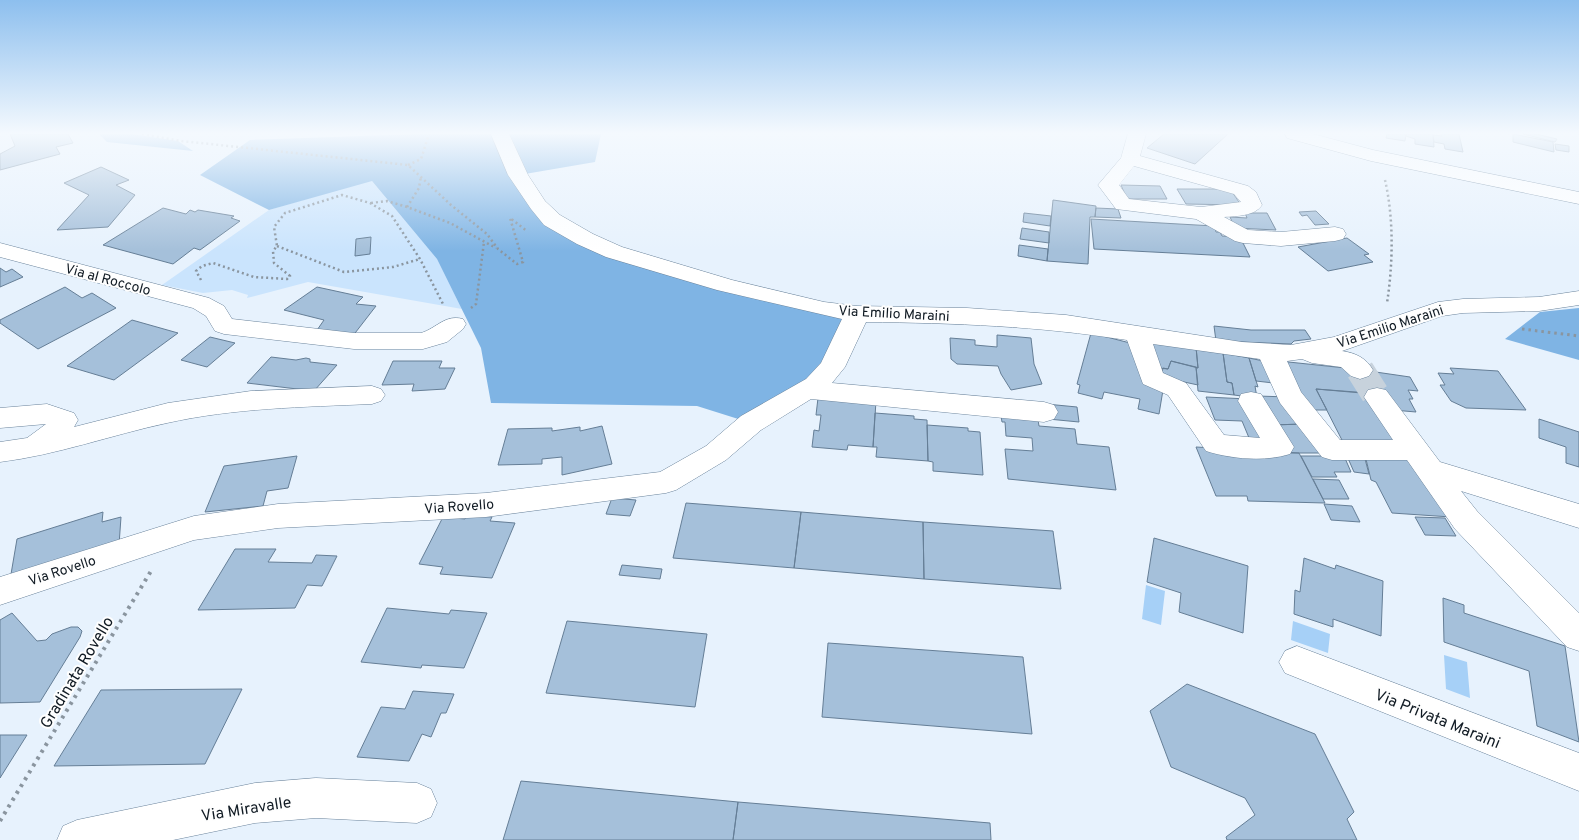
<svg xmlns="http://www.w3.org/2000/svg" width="1579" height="840" font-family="Overpass,sans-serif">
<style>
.green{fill:#cae4fd}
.forest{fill:#7fb4e4}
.water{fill:#a6d0f7}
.building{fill:#a5c0da;stroke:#657e96}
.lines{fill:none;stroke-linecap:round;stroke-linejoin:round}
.minor-tunnel{stroke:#c7d2dc;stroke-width:28;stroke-dasharray:28 14;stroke-linecap:butt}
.minor-casing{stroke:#6a839b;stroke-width:1}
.path-far2{stroke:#8a959f;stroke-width:2.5;stroke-dasharray:2 3;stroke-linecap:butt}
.path-far1{stroke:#8a959f;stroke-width:3;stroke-dasharray:2.5 4;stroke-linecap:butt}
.path{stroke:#8a959f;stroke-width:4;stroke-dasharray:3 5;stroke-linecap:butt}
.minor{fill:#fff;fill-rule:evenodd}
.labels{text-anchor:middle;stroke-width:4;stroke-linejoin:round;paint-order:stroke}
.street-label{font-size:14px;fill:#101a23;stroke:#fefefe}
.near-street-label{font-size:16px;fill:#101a23;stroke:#fefefe}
</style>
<rect width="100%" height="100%" fill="#e7f2fd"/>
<path class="green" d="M371 180 437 259 462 309 308 282 247 298 248 295 232 290 203 293 162 285 269 210Z"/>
<path class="forest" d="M99 134H132L178 141 193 151 107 142Z
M418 134H601L595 162 519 175 538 205 614 252 857 314 832 367 751 423 697 406 491 403 481 348 437 259 372 181 269 210 200 175 250 140Z
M1579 308V360L1505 339 1540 312Z"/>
<path class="water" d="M1146 585 1165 591 1161 625 1142 619Z
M1293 621 1330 634 1328 653 1291 640Z
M1444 655 1467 662 1470 698 1446 689Z"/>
<path class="building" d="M10 134H68L73 143 56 147 60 154 0 170V154L15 146Z
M1164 134H1228L1195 164 1147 148Z
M1387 134H1406L1405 141 1386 138Z
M1406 134H1433L1434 147 1415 144V139L1406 136Z
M1441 134H1459L1463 152 1445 149 1444 144 1434 142 1433 135 1442 136Z
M1513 134 1553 142 1554 152 1513 142Z
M1523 134H1536L1557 139 1555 142Z
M1555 144 1569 146V152L1556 150Z
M101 167 129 180 116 185 135 195 108 227 57 230 89 195 64 183Z
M1121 185 1160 186 1167 199H1127Z
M1177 189H1230L1241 205 1186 204Z
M1053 200 1096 206 1095 217H1090L1088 264 1047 261Z
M163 208 186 214 190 210 195 212 198 210 234 216 231 218 240 221 200 250 194 248 173 264 103 245Z
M1096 208 1118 209 1121 218 1095 217Z
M1316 211 1329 224 1315 225 1307 215 1302 216 1299 212Z
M1024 213 1051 216 1050 226 1023 222Z
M1245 213H1267L1276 230 1235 228 1230 217 1247 218Z
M1091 219 1214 226 1216 232H1220L1222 236 1240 237 1250 257 1094 249Z
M1022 228 1049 232V243L1020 239Z
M371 237 370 254 355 256 356 239Z
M1347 238 1369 254 1364 255 1373 262 1328 271 1298 247Z
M1019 245 1048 249 1047 261 1018 256Z
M0 268 6 272 12 269 23 277 0 287Z
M65 287 82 298 92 293 116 308 38 349 0 323V320Z
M317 287 363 297 356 304 376 306 352 337 315 333 324 320 284 310Z
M132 320 178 333 114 380 67 366Z
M1214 326 1251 330H1305L1311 339 1294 341 1291 344 1216 341Z
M1091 333 1134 344 1164 384 1159 414 1138 409 1140 399 1104 392 1102 399 1078 393 1080 385 1077 384Z
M997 335 1031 338 1034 364 1042 384 1011 390 1001 374 998 366 957 364 951 359 950 338 975 340V345L997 347Z
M210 337 235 343 207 367 181 360Z
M1147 342 1196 347 1198 368 1171 361 1168 369 1150 367Z
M1196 347 1223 353 1227 382 1232 383 1234 395 1198 391 1196 367 1198 368Z
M1223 353 1249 358 1258 387 1255 386 1257 398 1234 395 1232 383 1227 382Z
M271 357 296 360 306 358 310 359V362L337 365 314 391 247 383Z
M1249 358 1273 363 1282 384 1256 381Z
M393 361H442L439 368H455L445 389 412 391 414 384 382 385Z
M1171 361 1196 367 1198 385 1161 377 1163 368 1168 369Z
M1279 361 1355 369 1369 393 1316 389 1327 410H1301Z
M1450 368 1498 371 1526 410 1466 408 1451 401 1440 385H1445L1438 373 1454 374Z
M1355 369 1410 377 1418 391 1408 390 1413 399H1409L1416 412 1393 410 1369 393Z
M1316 389 1373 394 1399 444 1345 446Z
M1257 396 1289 397 1305 424 1270 425Z
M1206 397 1248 399 1274 442 1252 445 1242 421 1215 420Z
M818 398 876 401 873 447 848 445 847 450 812 447 814 430 819 431 821 415H816Z
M1046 404 1077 407 1079 422 1048 419Z
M1000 410 1037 414 1039 426 1075 429 1077 444 1109 447 1116 490 1008 479 1005 449 1033 451 1032 438 1006 436 1005 422H1002Z
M875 413 914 416V419L927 420 928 461 876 457 877 447H873Z
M1539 419 1579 432V467L1566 463V447L1539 438Z
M1305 424 1326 453H1289L1270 425Z
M927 425 968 428V431L980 432 983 475 933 471V462L928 461Z
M602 426 612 464 562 475V457L542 459V464L498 465 508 429 552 428V431L580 427V431Z
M1196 447 1299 453 1325 503 1248 501 1247 496H1216Z
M1365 455H1414L1451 517 1392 513 1376 482 1371 480Z
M297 456 288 488 267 491 263 506 205 512 224 466Z
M1301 456H1344L1351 472H1334L1337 477H1312Z
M1347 456 1365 459 1369 474 1354 472Z
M1313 479 1339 480 1349 499H1323Z
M612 498 636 500 630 516 606 514Z
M686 503 801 512 794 568 673 558Z
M1324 504 1352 506 1360 522 1331 520Z
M103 512 102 522 121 517 119 545 10 580 17 539Z
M801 512 923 522 924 579 794 568Z
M467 515 492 517 490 521 515 523 492 578 440 574 443 567 419 564 443 517 465 519Z
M1415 517 1445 518 1456 536 1425 535Z
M923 522 1053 531 1061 589 924 579Z
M1154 538 1248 566 1243 633 1179 612 1181 593 1147 582Z
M235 549H276L268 562 312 563 316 555 337 556 322 586 307 585 295 608 198 610Z
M1304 558 1335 569 1336 565 1383 581 1381 636 1333 619V627L1294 614 1295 590 1300 592Z
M622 565 662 569 660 579 619 575Z
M1443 598 1464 605V613L1565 646 1579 742 1537 726 1529 671 1444 642Z
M387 608 449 614 451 610 487 613 464 668 422 665 421 668 361 662Z
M12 613 37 641 46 640 52 634 71 627H78L82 631 80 637 40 702 0 703V620Z
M567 621 707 634 695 707 546 693Z
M828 643 1023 657 1032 734 822 717Z
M1187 684 1315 734 1354 812 1347 819 1357 840H1227L1226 837 1255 815 1245 798 1171 767 1150 711Z
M242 689 205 764 54 766 101 690Z
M413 691 454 694 446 713H441L431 737 422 734 409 761 357 757 381 707 405 709Z
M0 735H27L0 778Z
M521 781 738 802 733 840H503Z
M738 802 990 823 991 840H733Z"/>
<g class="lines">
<path class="minor-tunnel" d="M1360 370 1377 397"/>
<defs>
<path id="minor" d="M491 134H509L528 175 545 201 560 215 593 234 622 247 732 280 824 302 857 306 967 308 1066 315 1242 342 1291 345 1334 337 1438 302 1463 299 1539 297 1579 291V305L1539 311 1463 313 1442 316 1342 351C1356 353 1366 358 1373 370L1369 376 1360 379 1351 376 1341 367 1312 363 1302 359 1287 361 1301 392 1340 440H1393L1364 397 1368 390 1377 388 1386 390 1440 462 1579 504V528L1461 491 1477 511 1579 613V651L1567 647 1455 529 1407 460H1332L1322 457 1280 403 1260 359 1153 344 1163 373 1186 383 1224 435 1260 438 1238 401 1241 394 1251 392 1261 394 1294 447 1290 454C1265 462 1231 459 1206 451L1168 395 1143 384 1127 340C1038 326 955 323 866 322L845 367 832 383 1044 402 1054 405 1058 412 1054 419 1044 422 811 399 761 430 726 460 676 490 666 493 486 517 278 528 194 540 0 605V577L194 516 278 504 486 493 660 472 706 446 741 416 806 379 821 363 842 319 717 290 606 257 577 244 544 225 531 209 508 175Z
M1128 134H1146L1140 156 1248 186 1256 192 1262 205C1255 216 1237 216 1224 217L1248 230 1281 232 1335 227 1343 229 1346 234 1343 239 1335 241 1281 246 1243 243 1235 241 1196 219 1116 209 1098 185 1121 158ZM1134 166 1234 194 1241 202 1201 207 1129 199 1119 185Z
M1285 134H1313L1373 150 1579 192V204L1371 161 1287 138Z
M0 243 209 298 224 306 232 319 354 333H421C437 328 445 314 463 319L466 324 463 329 447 342 423 349H354L224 334 215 331 206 316 193 308 0 257Z
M372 386 381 389 385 395 381 401 372 404C303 407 234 408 167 423 111 435 57 455 0 462V442L27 438 46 424 0 428V408L47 404 74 413 78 420 74 427 168 403 251 391Z
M1297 646 1579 753V791L1285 673 1279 662 1285 651Z
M316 778 417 783 431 789 437 803 431 817 417 823 316 818 255 823 173 840H57L63 826 77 820 255 783Z"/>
</defs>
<use href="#minor" class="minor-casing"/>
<path class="path-far2" d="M142 134 182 141 408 165 451 205 487 234 498 249 517 264 523 262 510 218 527 231
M408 165 421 159 429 134
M1385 180C1394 219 1393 264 1387 303
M371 203 387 201 407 207 450 223 496 248
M407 207 419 188 421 176
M277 246 344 272 393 267 420 259
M201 280 196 271 202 266 213 263 254 277 287 279 290 276 274 263 273 251 277 246 274 227 285 213 342 195 370 203 392 216 420 259 443 304
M471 308 476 304 484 242"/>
<path class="path-far1" d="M1522 329 1579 336"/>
<path class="path" d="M0 821 151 571"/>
<use href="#minor" class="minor"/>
</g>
<linearGradient id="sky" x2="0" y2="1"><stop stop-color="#8dbfee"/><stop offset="0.53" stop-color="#f4f9fe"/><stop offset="1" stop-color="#f4f9fe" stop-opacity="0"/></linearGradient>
<rect width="1579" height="251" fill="url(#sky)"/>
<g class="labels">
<g class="street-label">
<text transform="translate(108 279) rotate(15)" y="5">Via al Roccolo</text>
<text transform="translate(894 313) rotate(3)" y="5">Via Emilio Maraini</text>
<text transform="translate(1390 326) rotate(-18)" y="5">Via Emilio Maraini</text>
<text transform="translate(459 506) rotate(-4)" y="5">Via Rovello</text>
<text transform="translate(62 570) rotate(-18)" y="5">Via Rovello</text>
</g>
<g class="near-street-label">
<text transform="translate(76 672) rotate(-59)" y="6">Gradinata Rovello</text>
<text transform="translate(1438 718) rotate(22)" y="6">Via Privata Maraini</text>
<text transform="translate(246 808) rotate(-9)" y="6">Via Miravalle</text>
</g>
</g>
</svg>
